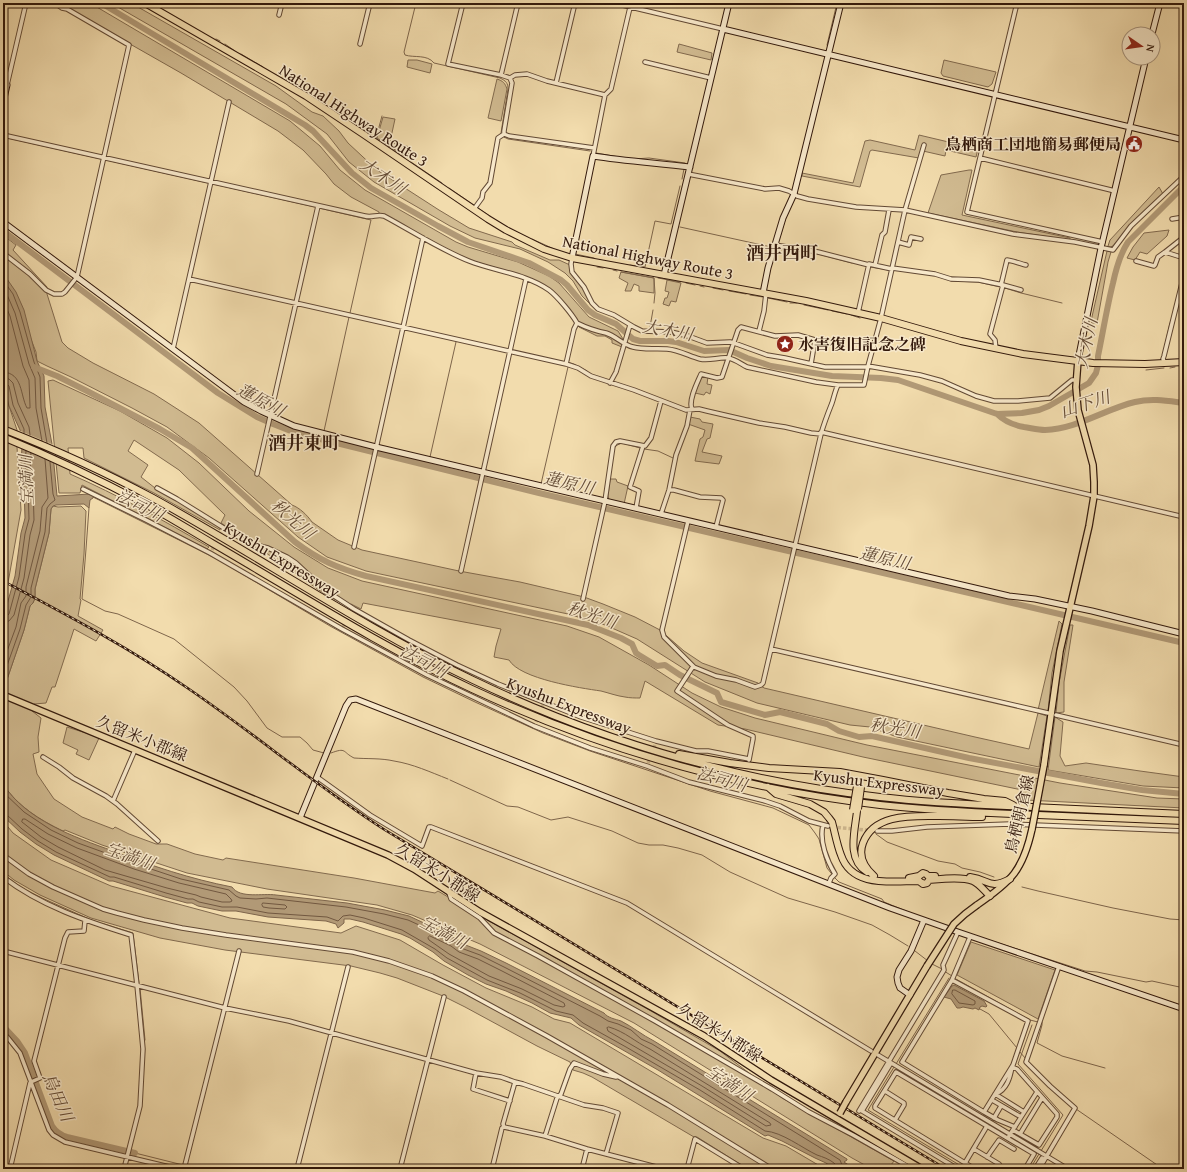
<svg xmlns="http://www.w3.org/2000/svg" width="1187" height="1172" font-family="'Gentium Book Plus','Noto Serif JP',serif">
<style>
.green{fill:#d1bb91;stroke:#826a4e}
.water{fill:#b19976;stroke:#7e654b}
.pier{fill:#f2dcad}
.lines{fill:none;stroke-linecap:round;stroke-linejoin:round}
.shore{stroke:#725840;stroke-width:1}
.stream{stroke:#7e654b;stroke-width:1}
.river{stroke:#b19976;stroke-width:6}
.street-tunnel{stroke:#ccb58d;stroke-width:3.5;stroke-dasharray:3.5 2;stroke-linecap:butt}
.street-casing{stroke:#624934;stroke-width:5.5}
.secondary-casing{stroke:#32180b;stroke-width:7}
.primary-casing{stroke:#32180b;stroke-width:8}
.highway-casing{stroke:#32180b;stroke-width:8}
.street{stroke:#f7e8ca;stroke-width:3.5}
.secondary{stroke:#f7e8ca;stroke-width:5}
.primary{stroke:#f2dcad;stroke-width:5.5}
.highway{stroke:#f2dcad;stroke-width:6}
.rail-casing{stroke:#32180b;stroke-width:2.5}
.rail{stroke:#f7e8ca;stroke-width:1;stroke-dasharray:3;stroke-linecap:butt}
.primary-bridge-casing{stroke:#32180b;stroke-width:8;stroke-linecap:butt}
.highway-bridge-casing{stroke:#32180b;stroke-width:8;stroke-linecap:butt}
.primary-bridge{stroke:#f2dcad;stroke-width:5.5}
.highway-bridge{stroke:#f2dcad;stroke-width:6}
.labels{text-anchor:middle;stroke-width:3;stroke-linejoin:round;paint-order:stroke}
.street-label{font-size:16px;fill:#32180b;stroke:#f7e8ca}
.poi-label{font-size:16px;font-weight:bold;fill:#32180b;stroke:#f7e8ca;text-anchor:end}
.water-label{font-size:17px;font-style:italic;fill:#654c36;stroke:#f7e8ca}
.quarter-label{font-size:18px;font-weight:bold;fill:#32180b;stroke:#f7e8ca}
</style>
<rect width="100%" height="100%" fill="#f2dcad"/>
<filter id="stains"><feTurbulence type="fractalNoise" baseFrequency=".005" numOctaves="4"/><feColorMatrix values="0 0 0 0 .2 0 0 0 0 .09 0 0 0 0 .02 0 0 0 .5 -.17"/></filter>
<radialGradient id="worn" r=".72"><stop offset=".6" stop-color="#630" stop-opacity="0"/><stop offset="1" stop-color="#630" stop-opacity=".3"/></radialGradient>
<path class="green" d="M58 3H90L290 121 320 146 340 170 365 190 456 242 468 247 518 262 549 276 559 283 589 317 618 331 623 339 622 347 612 343V340L605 336H597L579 327 578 322 551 290 514 273 470 260 443 247 384 215 379 214V212L351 197 334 184 326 174 303 150 278 131 181 73Z
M111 3H131L276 86 312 112 323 116 339 131 348 143 377 170 439 210 469 228 512 242 515 245 550 260H559L570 265 593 307 582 296 573 281 565 273 548 262 520 249 475 238 450 226 374 182 349 162 327 134 286 104Z
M679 44 712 53 711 60 677 52Z
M408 60H417L432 64 430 73 407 67Z
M944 60 996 72 992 84 988 87 943 76 941 73Z
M497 79C503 81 505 83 507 89L501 121 488 118Z
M383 117 395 119 390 142 410 147 408 155 406 157 377 138Z
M919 135 978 149 976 157 946 150 945 156 923 151 919 158 872 150 870 151 860 187 802 176V173L853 183 865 141 870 140 915 150Z
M969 170H972L962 215 1070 238V240L1017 232 928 213 941 175Z
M1159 187 1163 194 1131 224 1113 246 1110 247 1108 246 1110 240Z
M1169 230 1167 236 1147 254 1140 252 1135 260 1127 258 1133 247 1144 233Z
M3 235 16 245 13 250 47 287V294L62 342 68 348 93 363 154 394 199 423 292 505C300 508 307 515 312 522L338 540 362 550 459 571 520 582 584 597 603 604 635 617 660 630 684 651 702 663 758 683 764 688 975 737 1029 749 1038 713 1047 716 1039 767 897 737 870 727 850 725 757 703 705 682 637 639 605 625 568 614 366 571 327 557 298 537 209 458 167 427 132 408 71 377 47 366 37 361 36 352 7 279 3 275Z
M1107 251H1108L1111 252 1108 262 1097 323H1092L1091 321Z
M621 272 654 278V293L639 291V286L634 284 631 291H625L628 283 619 278Z
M667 280 681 283 676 302 671 301 669 306 663 304 665 298H667L669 292 665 291Z
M702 376 708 377 707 384 712 385 710 394 706 392 704 395 695 393Z
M53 380 120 411 167 438 199 463 249 511 294 547 328 568 362 581 567 626 599 637 649 665 692 693 721 707 755 718 867 745 1060 783 1157 798 1184 799V808L1026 800 1022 790 863 757 745 729 718 725 645 681 640 698C635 698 630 698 625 697 617 696 609 693 601 691 580 688 520 679 509 660L494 657 496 646 501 629 363 603 361 609 351 604 347 606 323 593 284 565 221 523 225 515 179 470 134 440 128 451 148 465 141 477 155 488 220 526V530L154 493 84 458 83 448H68L70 474C118 495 163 520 209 547L207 549 82 485 80 493H59L48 381Z
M3 381 9 406 17 430V447L21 510 3 611Z
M690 417 700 419 702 422 713 424 710 438 707 439 702 452 722 456 719 464 695 461 700 439 703 437 705 430 688 424Z
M610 479H616L617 482 628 486 624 504 609 500 608 496Z
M53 506 58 507 81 506 86 511 84 554 80 599 81 600 78 616 103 630 96 641 74 629 55 687H52L46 703 34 704 32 711 41 718 38 737 39 752 33 754 37 774 54 799 82 817 113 829 115 827 129 834 156 844H167L195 854 223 860 226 858 354 878 435 893 438 891 480 916 651 1011 720 1051 782 1098 894 1161 888 1169H872L852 1158 634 1023 480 944 412 915 377 905 267 889 187 873 102 845 65 830 63 831C40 820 17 806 3 784V691L24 630 30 606 33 603 35 598V589L49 533 51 509Z
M1059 621 1062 624 1052 673 1048 711 1038 710Z
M1070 625H1073L1064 682V712L1056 713 1059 683Z
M1055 717 1063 722 1060 756 1065 766 1086 763 1140 771 1184 777V788L1143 786 1048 770Z
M67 727 86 733 99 738 89 760 76 754 78 750 63 743Z
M3 821 13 833 51 860 111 886 230 918 341 933 356 926 400 940 443 965 486 988 532 1007 554 1019 570 1023 763 1138 786 1146 825 1169H748L697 1137H694L592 1077 583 1073 573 1070 570 1062 537 1046 465 1007 443 996 397 978 380 973 351 966 225 950 160 938 91 918 40 895 14 880 3 871Z
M971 942 1055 970 1038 1019 957 975Z"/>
<path class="water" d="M3 275 7 279 16 292 24 310 37 361 44 376 45 407 52 444 57 496 90 494 94 495 93 498 90 500 89 508 84 504 56 505 53 506 51 509 49 533 35 589V598L33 603 30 606 24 630 3 691V619L15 576 21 533 25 518 24 488 21 464 22 447 20 430 9 406 3 381Z
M3 784C26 820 74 837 113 851 152 866 191 879 232 887 240 899 263 893 276 895L347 903 385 910 409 916 441 931 457 939 463 944 481 951 506 963 604 1013C608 1018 615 1019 621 1021 633 1027 642 1035 654 1041L847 1159V1160L844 1162 850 1166 859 1169H834L826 1163 815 1158 782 1141 768 1135 765 1136 658 1070 579 1025 571 1018 550 1013 532 1003 506 991 486 984 468 975 444 961 433 952 410 938 401 934 363 922 350 919H344V923L338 928 336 924 326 921 268 917 236 911H222L198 906 192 903H187L165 897 113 881H109L54 855 36 844 20 832 3 816Z
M954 985 984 1001 987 1006 986 1007 982 1006 980 1007 979 1010 975 1008 973 1009 963 1007 960 1008H957L951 999 944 997 952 986Z"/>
<path class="pier" d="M18 430 54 445 56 464 20 448Z"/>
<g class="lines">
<path class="shore" d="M3 280 13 294 20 312 34 362 40 377 41 408 47 443
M3 288 8 297 15 313 29 364 35 378 36 408 42 441
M3 300 10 316 23 366 29 380 30 406V408H27C20 395 23 373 3 372
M3 378 9 379 13 383 18 403 29 427 30 435
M3 383H6L9 386 13 405 24 429V433
M3 617H6L9 614 19 577 25 534 29 519 28 487 25 464 26 451
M3 622 9 621 14 615 24 578 30 535 34 520 33 487 30 463 31 453
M3 662 16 627 21 603 26 596V587L40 531 42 507 48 498 45 459
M3 677 20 629 26 605 31 597V588L45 532 47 508 50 504 55 500 53 494 50 462
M3 792 24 812 51 830 78 843 136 864 181 879 229 890 236 896 240 898 256 899 267 898 346 907 384 914 408 920 439 934 454 942 461 948 480 955 504 967 600 1016 608 1021 618 1024 631 1030 641 1039 652 1044 840 1160 842 1165 847 1169
M3 814 7 815 22 829 38 841 56 852 110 877H114L166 893 188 899H193L199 902 222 907H237L268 913 327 917 338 921 343 916 350 915 364 918 402 930 435 949 447 958 487 980 520 993 556 1011 573 1015 583 1023 626 1047 700 1090 765 1131C782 1132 802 1148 817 1155 823 1157 829 1159 834 1163 837 1166 836 1166 837 1169
M23 819H25L48 834 77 848 134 869 179 883 226 894 231 899 232 901 230 902H222L201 897 196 895 167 888 105 870 58 847 41 837 22 822Z
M263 903 285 905 287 907 285 909 269 908 263 907 262 905Z
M430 936 451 946 459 952 478 959 502 971 564 1003 565 1006 563 1007 554 1005 522 989 489 976 449 954 429 940 428 938Z
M953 990H955L975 1001V1004L973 1005 959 1003 952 994Z
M609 1027C626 1032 635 1042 650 1049L770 1123 771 1125 766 1126 702 1086 608 1031 607 1028Z"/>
<path class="stream" d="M416 3 404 52 405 55C414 58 427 54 434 63L500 78C506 81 508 83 508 89L501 133 504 137 508 139 590 151
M216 39 220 41
M225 44 235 51
M827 45 837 3
M241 54 263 67
M286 79 294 84
M300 88 318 99
M332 109 339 114
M382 116 376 138 405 158
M346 118 373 136
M3 137 101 159
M596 153 619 157
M634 159 649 158 685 163
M106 160 208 183
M411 162 442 183
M682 179 684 169
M213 184 315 207
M449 188 474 205
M319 208 371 220 350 313
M478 208 490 216
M680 227 771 247
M520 234 527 237
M780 237 786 217
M532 239 554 249
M776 249 818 254 852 263
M575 254 594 258
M630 265 645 267 655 221 671 224 680 186
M597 267 603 268
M870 267 889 270
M613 270 617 271
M621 272 654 278 655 293 654 303
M658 278 680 282
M951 281 978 282 1000 287
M686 283 695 285
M1180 283 1184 267
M700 286 704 287
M713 288 723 290
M1005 288 1021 293 1062 303
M729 291 746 294
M750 295 763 297
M768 298 787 302
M790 303H797
M804 305 828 310
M832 311 847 314
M851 315 860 318
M650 327 653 310
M1162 358 1170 323
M569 360 568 362 574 364 587 371
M1182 367 1184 366
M1170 368 1175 367
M1146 370 1164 368
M685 427 687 417
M324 431 349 317
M644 449 658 451 673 458 674 457
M614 450 615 446 622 443 640 448
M430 457 456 342
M541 484 568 367
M93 497 217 559 330 626 423 677 475 702 543 733 590 751 710 791 773 808 809 825 815 833 819 839 827 868 835 878 839 882 844 884 882 899 884 902 911 913
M89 508 86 549 82 599 105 611 118 614 174 639 234 687 247 701 267 728 282 737H300L307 743 313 750 324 753
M331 753C347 747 342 752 354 758 367 759 381 758 394 761 413 764 430 772 448 779
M450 780 507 806 518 807 551 820 568 817 612 831 638 843 649 845H663L678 848 702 855 730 872 788 898 835 912 872 925 890 935 908 946
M876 834 887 842 938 861 955 864 962 868 980 872 994 877
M3 874 22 888 42 898 89 919
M1022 887 1038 891 1113 908 1170 919 1184 920
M104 924 133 933 139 983
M986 939 1085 971 1097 972 1146 982 1152 981 1184 988
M915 951 928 961
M932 964 942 969
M944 971 952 976
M954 978 1030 1020 1038 1022
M140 988 145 1040
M980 1009 989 1014 1017 1048
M1041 1022H1042V1025L1037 1043 1039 1044 1062 1056 1105 1068
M1032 1025 1018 1064 1063 1115 1041 1151
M1019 1051 1026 1059
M896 1064 949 978
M894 1067 868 1110 966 1169
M1076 1109 1163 1169
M135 1153 183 1165
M187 1166 198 1169
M1030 1169 1039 1154"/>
<path class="river" d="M101 3 305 125 313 131 352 173 371 188 438 226 468 242 529 263 561 280 567 285 588 310 595 315 616 324 633 339 640 341H668L676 342 704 351 729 350 747 358 771 366 832 376 881 378 898 380 997 414 1022 413 1039 410 1049 406 1089 383 1096 373 1098 365V356C1103 332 1107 307 1113 283 1116 269 1120 254 1128 242L1184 186
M3 231 218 393 257 417 273 424 296 433 539 493 1184 643
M34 367 57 376 87 391 160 429 192 448 295 542C319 560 337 568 366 576L588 625 621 638 632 644 636 653 639 655 657 666 665 665 680 675 717 693 721 702 765 715 780 712 827 724 839 731 859 737 872 736 969 758 1101 783 1142 790 1184 794
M997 414C1004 421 1013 425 1024 427 1031 428 1038 430 1045 430 1077 429 1105 409 1135 402 1152 398 1168 401 1184 403
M3 1026 17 1041 25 1053 52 1126C56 1132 60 1135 67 1137L135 1153"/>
<path class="street-tunnel" d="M212 550 222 531
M343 627 352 611
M536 722 543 705
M648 763 655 745
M742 790 748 765
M832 827 877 831"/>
<defs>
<path id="street" d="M463 3 448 64 501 75 510 78
M614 3 723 29
M1017 3 967 212 1103 242
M279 15 282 3
M360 44 370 3
M645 62 711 78
M501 75 518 3
M510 78 515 75 527 74 547 81 605 95
M556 83 575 3
M7 85 26 3
M504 134 509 136 594 148
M504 134V131L512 83 510 78
M3 135 365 216C372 218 377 214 384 216 412 231 439 249 469 261 494 271 527 274 549 290 557 296 572 314 577 323L574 329 566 364
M593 156 605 95 611 89 631 3
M980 158 1115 191
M688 174 765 189 779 188 789 191 797 196 808 199 856 207 905 210 1013 234 1075 242 1113 250 1131 226 1184 176
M474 209 482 198 483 192 490 183 498 138 504 134
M1172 219 1184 217
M1184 237 1165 252 1184 258
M898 242 909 245 911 237 921 239
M775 245 818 252 869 265
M3 253 30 274 46 290 54 294H62L65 292 77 277 129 45 67 9 62 8 55 3
M572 258 571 264 572 272 584 287 592 303 598 309 614 315 634 327 642 331 671 332 688 336 707 343 730 342 734 343 767 355 785 358 825 367H868
M1136 261 1154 266 1155 265 1158 257 1165 252
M875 265 882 235 885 232 889 210
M892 268 935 274 951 279 979 280 1003 285
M189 279 566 364 578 368 591 376 634 390 686 410 699 409 707 411 759 423 785 427 811 433 821 434
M1001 285 1007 260C1011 260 1021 264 1026 265
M858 313 869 264 892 269
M577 323C587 328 596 331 606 333 616 336 623 345 633 347 644 350 656 348 667 349 679 350 689 356 700 359 709 361 719 357 728 358 735 359 741 364 747 367L816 382 838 385H864L868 366 881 318 905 210 924 145
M759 331 764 311 766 293
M173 349 229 102
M996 349 995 340 990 334 1003 285 1021 290
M1165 363 1163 359 1164 356 1184 275
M868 366 920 375 942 381 976 396 994 401H1018L1050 398 1072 380H1077
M610 383 616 372 630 325
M692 409C688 401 697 383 701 374L717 378 722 377 738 330 741 327 775 336 798 335 815 340 811 364
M821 432 1184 517
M257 474 318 206
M157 488 177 499 248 543 268 548 287 557 296 563 325 590 354 609 409 640 457 665 498 684 581 717 656 741 696 751H708L749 759
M83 489 146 520 210 553 342 629 427 675 534 726 590 748 647 766 689 782 765 801 780 806 809 821 828 826
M669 490H674L700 497 721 498 723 500 716 527
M636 508 639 491 630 487 643 446
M661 514 669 490 676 455 687 426 690 410
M688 521 662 630 664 637 694 667
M3 526V535
M354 547 423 238
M461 571 526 279
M583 599 605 501 613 446 616 442 620 441 645 446 651 438 661 401
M771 649 1048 713
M1056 715 1184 745
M43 757 59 767 73 778 106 796 117 804 158 841
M749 760 753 739V736L728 725 677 691 692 668 694 667 716 676 736 680 755 687 761 685 763 683 821 434C824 423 828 413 832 403 834 397 835 391 838 385
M317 777 370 815 422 846 429 827H431L627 903 871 1051
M113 801 135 750
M823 825C819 841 827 861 835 874L831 878 829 883
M877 831H892L927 827 1010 824 1184 831
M3 855 29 874 53 887 103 909 117 913 144 920 182 928 226 935 353 952 389 961 432 976 464 991 547 1036 668 1105 772 1169
M414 869 418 856
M3 877C41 906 86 921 131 935L137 985 143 1049 140 1106 124 1169
M449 893 451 899 480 918 494 933 538 956 655 1021 772 1089 809 1112 853 1135 913 1169
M970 937 952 980 902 1062 984 1112 998 1120 1015 1127
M3 951 225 1008 289 1021 476 1073 501 1077 515 1082 503 1124 504 1127 545 1136 587 1149 664 1169
M952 980 1028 1021 1013 1065 984 1112
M3 1033 8 1038 20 1053 49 1130 53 1135 65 1142 178 1169
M878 1055 1068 1169
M891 1063 862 1111 958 1169
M476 1073 473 1089 510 1101
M31 1082 40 1078 34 1061 65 938 68 932 84 931 85 921
M515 1082 523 1084 584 1105 603 1108 618 1113 606 1154
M885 1091 904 1103V1105L895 1120
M995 1094 1024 1112
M996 1094C1007 1089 1010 1078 1012 1067L1017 1069 1057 1114V1117L1039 1145 1013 1130
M992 1100 1021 1117
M859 1111 944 970 943 965 958 932
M994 1118 1001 1106
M1020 1134 1042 1098
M545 1136 557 1098 561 1094 570 1069 574 1063 603 1074 616 1077
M1009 1136 1037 1092
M974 1149 999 1164
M987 1157 999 1140 1014 1149
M965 1163 987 1126
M10 1169 30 1083
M184 1169 239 951
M297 1169 348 967
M400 1169 444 997
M492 1169 502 1128 504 1127
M582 1169 587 1149
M687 1169 695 1139 744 1169
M975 1169 875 1108V1106L896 1072 1034 1154 1025 1169
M1035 1169 1042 1158
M1039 1169 1075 1108 1050 1086 1026 1062 1059 966"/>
<path id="secondary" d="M723 29 1184 140
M1152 34 1160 3
M3 84 7 85 3 103
M3 222 244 402 261 411 294 426 376 447 902 571 1009 596 1035 599 1092 611 1184 634
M572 258 593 156C625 161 657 163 690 167
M664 275 729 3
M763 293 768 268 783 218 794 194 841 3
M1078 360 1101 248 1146 58
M300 818 346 706 350 700 356 699 890 908 958 932 1184 1009
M910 995 900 988 898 983 897 977 899 970 911 951 924 920"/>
<path id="primary" d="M3 695 388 855 414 869 480 912 704 1036 771 1080 922 1169
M1044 765 1060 651 1089 526 1094 496V482L1093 465 1078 410 1076 387 1078 360
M977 905C1012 881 1023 870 1032 829
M846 1102 927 966"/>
<path id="highway" d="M145 3 306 96 363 134 488 219 506 230 544 249 572 258 594 262 806 301 881 318 961 341 1023 354 1093 363 1145 364 1184 362
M3 429C54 449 105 472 153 498 260 557 362 627 473 680 600 741 739 781 880 797 930 803 981 805 1032 807 1083 809 1133 812 1184 814
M3 437C52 457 100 480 147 505 169 517 190 530 212 543 298 593 382 647 472 689 601 749 739 789 880 805 932 811 985 813 1038 815 1087 817 1135 819 1184 821
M679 754 730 763 769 768 840 772 883 780 948 793 984 799 1005 801 1013 805
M768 787 776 794 810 804 824 812 829 818 832 822C835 833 837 845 841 855 852 888 891 881 919 881L923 884 927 883 929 880C941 879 961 876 973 881 980 884 985 892 990 896
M857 811C855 831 846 859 867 872
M874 876C865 868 858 856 863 843 874 813 913 816 939 816 953 816 967 817 982 817
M970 877C991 880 988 890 1010 879
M909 878 919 876 923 873 926 874 928 876H935"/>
</defs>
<use href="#street" class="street-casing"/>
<use href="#secondary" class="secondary-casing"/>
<use href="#primary" class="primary-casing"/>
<use href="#highway" class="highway-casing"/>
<use href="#street" class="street"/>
<use href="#secondary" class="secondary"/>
<use href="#primary" class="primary"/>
<use href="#highway" class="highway"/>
<defs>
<path id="rail" d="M3 581C65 614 128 647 186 687 254 733 316 786 385 830L946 1169"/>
</defs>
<use href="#rail" class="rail-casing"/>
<use href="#rail" class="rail"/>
<defs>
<path id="primary-bridge" d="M1032 829 1044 765
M927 966 954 924 965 914 977 905
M840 1113 846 1102"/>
<path id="highway-bridge" d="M858 809 861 787
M853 810 857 786"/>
</defs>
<use href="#primary-bridge" class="primary-bridge-casing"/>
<use href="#highway-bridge" class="highway-bridge-casing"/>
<use href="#primary-bridge" class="primary-bridge"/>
<use href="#highway-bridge" class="highway-bridge"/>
</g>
<defs>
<symbol id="civic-disc" viewBox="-11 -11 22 22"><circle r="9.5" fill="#8f2418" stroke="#f7e8ca"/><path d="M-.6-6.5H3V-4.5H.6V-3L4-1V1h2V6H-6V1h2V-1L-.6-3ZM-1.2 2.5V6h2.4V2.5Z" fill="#fff"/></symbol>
<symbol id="sight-disc" viewBox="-11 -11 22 22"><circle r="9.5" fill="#8f2418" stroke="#f7e8ca"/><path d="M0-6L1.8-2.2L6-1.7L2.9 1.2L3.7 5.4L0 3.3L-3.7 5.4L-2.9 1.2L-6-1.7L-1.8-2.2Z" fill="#fff"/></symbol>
</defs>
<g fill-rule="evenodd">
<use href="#civic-disc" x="1124" y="134" width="20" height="20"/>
<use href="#sight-disc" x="775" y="334" width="20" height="20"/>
</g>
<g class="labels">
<g class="street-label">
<text transform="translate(354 115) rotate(33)" y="6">National Highway Route 3</text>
<text transform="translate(648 257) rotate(11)" y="6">National Highway Route 3</text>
<text transform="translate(282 559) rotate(31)" y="6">Kyushu Expressway</text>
<text transform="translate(569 705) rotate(21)" y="6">Kyushu Expressway</text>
<text transform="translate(142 738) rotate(22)" y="6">久留米小郡線</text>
<text transform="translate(879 782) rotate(7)" y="6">Kyushu Expressway</text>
<text transform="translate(1019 814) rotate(-77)" y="6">鳥栖朝倉線</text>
<text transform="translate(438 872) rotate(32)" y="6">久留米小郡線</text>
<text transform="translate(720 1032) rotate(32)" y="6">久留米小郡線</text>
</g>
<g class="poi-label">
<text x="1121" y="150">鳥栖商工団地簡易郵便局</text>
<text x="798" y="350" text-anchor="start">水害復旧記念之碑</text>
</g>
<g class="water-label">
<text transform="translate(383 176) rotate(34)" y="6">大木川</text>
<text transform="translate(668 330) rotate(10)" y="6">大木川</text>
<text transform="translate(1086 343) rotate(-78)" y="6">大木川</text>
<text transform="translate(261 400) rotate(28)" y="6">蓮原川</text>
<text transform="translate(1085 404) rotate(-18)" y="6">山下川</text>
<text transform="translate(26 480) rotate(-92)" y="6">宝満川</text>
<text transform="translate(569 483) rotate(13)" y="6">蓮原川</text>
<text transform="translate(140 505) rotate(27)" y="6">法司川</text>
<text transform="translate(293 519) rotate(41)" y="6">秋光川</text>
<text transform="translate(885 558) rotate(13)" y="6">蓮原川</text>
<text transform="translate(592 615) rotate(18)" y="6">秋光川</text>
<text transform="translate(424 661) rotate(28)" y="6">法司川</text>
<text transform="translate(895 728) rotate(9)" y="6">秋光川</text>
<text transform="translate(722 779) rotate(16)" y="6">法司川</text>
<text transform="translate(130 856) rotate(19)" y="6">宝満川</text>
<text transform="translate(444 932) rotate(28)" y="6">宝満川</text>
<text transform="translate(730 1083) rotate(33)" y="6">宝満川</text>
<text transform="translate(58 1097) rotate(66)" y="6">烏田川</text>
</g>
<g class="quarter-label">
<text x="782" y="259">酒井西町</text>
<text x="304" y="449">酒井東町</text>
</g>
</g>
<rect width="1187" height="1172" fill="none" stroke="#f2dcad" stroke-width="16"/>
<rect x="4" y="4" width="1179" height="1164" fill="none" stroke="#32180b" stroke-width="2"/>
<rect x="8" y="8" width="1171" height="1156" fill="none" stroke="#32180b"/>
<g transform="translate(1141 46) rotate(103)"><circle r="19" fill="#f7e8ca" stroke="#a8957e"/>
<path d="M0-3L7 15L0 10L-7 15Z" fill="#8f2418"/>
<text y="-6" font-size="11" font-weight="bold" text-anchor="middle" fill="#32180b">N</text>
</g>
<rect width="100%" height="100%" filter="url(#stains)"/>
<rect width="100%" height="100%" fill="url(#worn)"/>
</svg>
